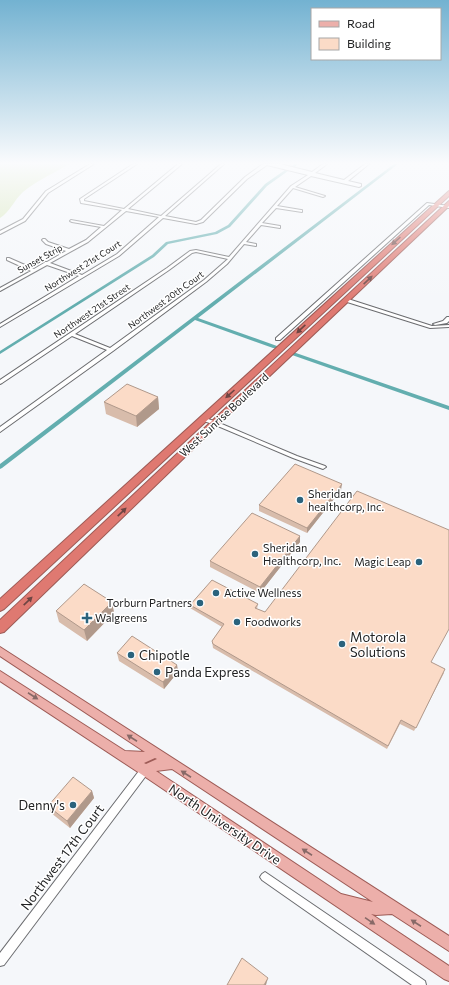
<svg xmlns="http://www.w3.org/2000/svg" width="449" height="985" font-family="Commissioner,sans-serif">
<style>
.green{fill:#d6e6b5}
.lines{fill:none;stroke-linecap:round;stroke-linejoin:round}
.canal{fill:#63aeaf;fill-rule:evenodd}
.minor-casing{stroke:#6b6c6f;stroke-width:2}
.major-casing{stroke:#9d5b56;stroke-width:2}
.highway-casing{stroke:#9d5b56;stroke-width:2}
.minor{fill:#fff;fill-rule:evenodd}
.major{fill:#ecafaa;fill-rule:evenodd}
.highway{fill:#df7971;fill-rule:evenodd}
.wall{fill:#d8bcab}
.shaded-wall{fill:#b0998b}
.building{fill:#fbdbc7;stroke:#b0998b}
.oneway{fill:#6e4543}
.oneway2{fill:#876967}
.poi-dot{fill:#2a637d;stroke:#fff;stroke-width:1.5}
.labels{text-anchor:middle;stroke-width:3;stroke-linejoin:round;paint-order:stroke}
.far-street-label{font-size:9px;fill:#222324;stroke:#fff}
.street-label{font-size:11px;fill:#222324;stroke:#fff}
.poi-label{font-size:11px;fill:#222324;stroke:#fff;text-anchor:start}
.near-poi-label{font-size:13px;fill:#222324;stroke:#fff;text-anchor:start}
.near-street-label{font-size:13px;fill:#222324;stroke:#fff}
</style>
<rect width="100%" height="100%" fill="#f5f7fa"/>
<path class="green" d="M0 164H69C54 173 36 181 23 192 14 200 10 212 0 218Z"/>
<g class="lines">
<path class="canal" d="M294 164H298L294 168H292V166Z
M394 164H398L198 318 277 346V348H273L195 320 2 468 0 469V464Z
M285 170 288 171 267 186 230 227 217 234 168 244 154 257 0 354V351L152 255 166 242 215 232 228 225 265 184Z
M292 353H296L449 406V410L292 355Z"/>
<defs>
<path id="minor" d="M90 164H94L48 193 25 221 0 234V231L23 219 46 191Z
M133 164H137L84 199V201L124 209 178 164H182L128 209 161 216 221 164H224L165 216 196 222 201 220 245 177 263 164H280L312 172 323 164H327L315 173 344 180 365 164H369L348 181 361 184V186L359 187 311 176 295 187 325 196 323 197 293 188 277 206 301 210H302V212L276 208 262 223 280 226V228L261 225 246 242 256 244V246L244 244 227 264 206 282 113 351 0 432V427L107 350 72 336 2 383 0 384V380L167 268 190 251 196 250 229 257 291 186 308 175 267 165 247 179 203 222 196 224 163 218 119 256 0 327V324L79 276 47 265 0 291V288L31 271 7 260V258H9L34 269 44 263 45 262H47L66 251 46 244 42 240 43 239H45L48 242 69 249 86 240 101 227 72 222 70 221 71 220 104 226 122 210 81 203 80 199ZM126 211 159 217 117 254 82 275 50 263 88 242ZM196 252 228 259 204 280 110 348 75 334 169 270 192 253Z
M427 203 449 206V208L429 205 280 340H276V338Z
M344 299H348L432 326 449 325V327L430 328 344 301Z
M447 317H449V321L447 323 435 325 433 324 443 321Z
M202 417 217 422 297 456 325 466 326 467 323 469 293 458 213 424 200 420 199 419 200 418Z
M145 766 148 767 149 770 148 773 4 965 0 966V953L142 767Z
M265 872 425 981 426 985H412L262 880 260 877 262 874Z"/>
<path id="major" d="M0 647 449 936V951L392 914 376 915 371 914 449 966V981L444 979 141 774 0 681V671L125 751 145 752 0 656ZM155 758 157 759 146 764 144 763ZM172 769 373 902 341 894 156 771Z"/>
<path id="highway" d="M449 191V196L4 609 0 611V599Z
M449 201V206L218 425 4 632 0 633V620L212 421Z"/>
</defs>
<use href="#minor" class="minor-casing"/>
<use href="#major" class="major-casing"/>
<use href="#highway" class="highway-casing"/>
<use href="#minor" class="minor"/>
<use href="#major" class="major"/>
<use href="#highway" class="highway"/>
</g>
<path class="wall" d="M158 397 159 409 137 427 106 414 104 402Z
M341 490 307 533 259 511V505Z
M300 536V542L260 593 210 567V561Z
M112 602 114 613 87 641 59 622 56 611Z
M258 604 257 609 265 612 432 663 444 673 414 731 400 724 387 749 213 648 212 641 222 627 190 608V605Z
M117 653 177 665 178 672 164 689 119 661Z
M92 791 94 798 70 828 51 813 48 806Z"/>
<path class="shaded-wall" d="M158 397 159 409 137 427 136 416Z
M342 484 341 490 307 533V528Z
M300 536V542L260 593V587Z
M112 602 114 613 87 641 84 630Z
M177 665 178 672 164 689 163 682Z
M92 791 94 798 70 828 67 821Z
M268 978 266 985H264Z"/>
<path class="building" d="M127 384 158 397 136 416 104 402Z
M295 464 342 484 307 528 259 505Z
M357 491 449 530V629L431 662 445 669 416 728 401 720 388 746 213 644 212 641 224 624 190 605 212 580 258 604 255 608 265 612Z
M252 513 300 536 260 587 210 561Z
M84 584 112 602 84 630 56 611Z
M132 636 177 665 163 682 117 653Z
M73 777 92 791 67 821 48 806Z
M242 958 268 978 264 985H227Z"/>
<defs><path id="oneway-solid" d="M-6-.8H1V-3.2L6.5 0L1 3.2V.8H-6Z"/></defs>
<g class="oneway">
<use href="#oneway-solid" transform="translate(396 241) rotate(138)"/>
<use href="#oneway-solid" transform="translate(368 280) rotate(-43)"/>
<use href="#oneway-solid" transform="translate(301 329) rotate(137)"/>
<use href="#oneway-solid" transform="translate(230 394) rotate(138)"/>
<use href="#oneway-solid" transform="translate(122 512) rotate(-44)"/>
<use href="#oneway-solid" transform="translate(28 601) rotate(-44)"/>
</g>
<g class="oneway2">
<use href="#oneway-solid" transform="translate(33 696) rotate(33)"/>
<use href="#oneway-solid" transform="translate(132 738) rotate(-147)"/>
<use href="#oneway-solid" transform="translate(186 774) rotate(-147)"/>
<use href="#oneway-solid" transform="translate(307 852) rotate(-147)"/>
<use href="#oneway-solid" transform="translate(370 921) rotate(34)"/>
<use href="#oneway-solid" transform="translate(416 923) rotate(-147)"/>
</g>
<linearGradient id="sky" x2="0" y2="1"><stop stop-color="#73b2d1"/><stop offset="0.54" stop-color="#fafbfd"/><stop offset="1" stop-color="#fafbfd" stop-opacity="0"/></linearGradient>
<rect width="449" height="302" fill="url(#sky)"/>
<g class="poi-dot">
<circle cx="300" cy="500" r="4"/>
<circle cx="255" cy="554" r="4"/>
<circle cx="419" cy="562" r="4"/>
<circle cx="216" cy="593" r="4"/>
<circle cx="200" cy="603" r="4"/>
<path d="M85 612h4v4h4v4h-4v4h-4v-4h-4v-4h4z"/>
<circle cx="237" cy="622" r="4"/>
<circle cx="342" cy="644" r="4"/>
<circle cx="131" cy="655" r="4"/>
<circle cx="157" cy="672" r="4"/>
<circle cx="73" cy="805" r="4"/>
</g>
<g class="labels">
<g class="far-street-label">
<text transform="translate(40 259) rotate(-29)" y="3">Sunset Strip</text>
<text transform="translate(83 266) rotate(-32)" y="3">Northwest 21st Court</text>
<text transform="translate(166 300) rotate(-36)" y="3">Northwest 20th Court</text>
<text transform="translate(92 311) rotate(-34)" y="3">Northwest 21st Street</text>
</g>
<g class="street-label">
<text transform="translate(224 415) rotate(-43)" y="4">West Sunrise Boulevard</text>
</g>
<g class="poi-label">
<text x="308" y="498">Sheridan<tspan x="308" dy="13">healthcorp, Inc.</tspan></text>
<text x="263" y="552">Sheridan<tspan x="263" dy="13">Healthcorp, Inc.</tspan></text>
<text x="411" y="566" text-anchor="end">Magic Leap</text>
<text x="224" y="597">Active Wellness</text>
<text x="192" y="607" text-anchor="end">Torburn Partners</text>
<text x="95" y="622">Walgreens</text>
<text x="245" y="626">Foodworks</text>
</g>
<g class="near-poi-label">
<text x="350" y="642">Motorola<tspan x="350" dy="15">Solutions</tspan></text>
<text x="139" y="660">Chipotle</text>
<text x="165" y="677">Panda Express</text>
<text x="65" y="810" text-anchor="end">Denny's</text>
</g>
<g class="near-street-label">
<text transform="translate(225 824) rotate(34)" y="5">North University Drive</text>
<text transform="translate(62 857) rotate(-53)" y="5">Northwest 17th Court</text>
</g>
</g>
<rect x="311" y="8" width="130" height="52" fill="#ffffff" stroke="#a7a7a7"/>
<rect x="319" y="21" width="20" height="6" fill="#ecafaa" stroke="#a7a7a7"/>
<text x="347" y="28" font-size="12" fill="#222324">Road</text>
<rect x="319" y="38" width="20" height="12" fill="#fbdbc7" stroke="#a7a7a7"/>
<text x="347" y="48" font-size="12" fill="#222324">Building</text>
</svg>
